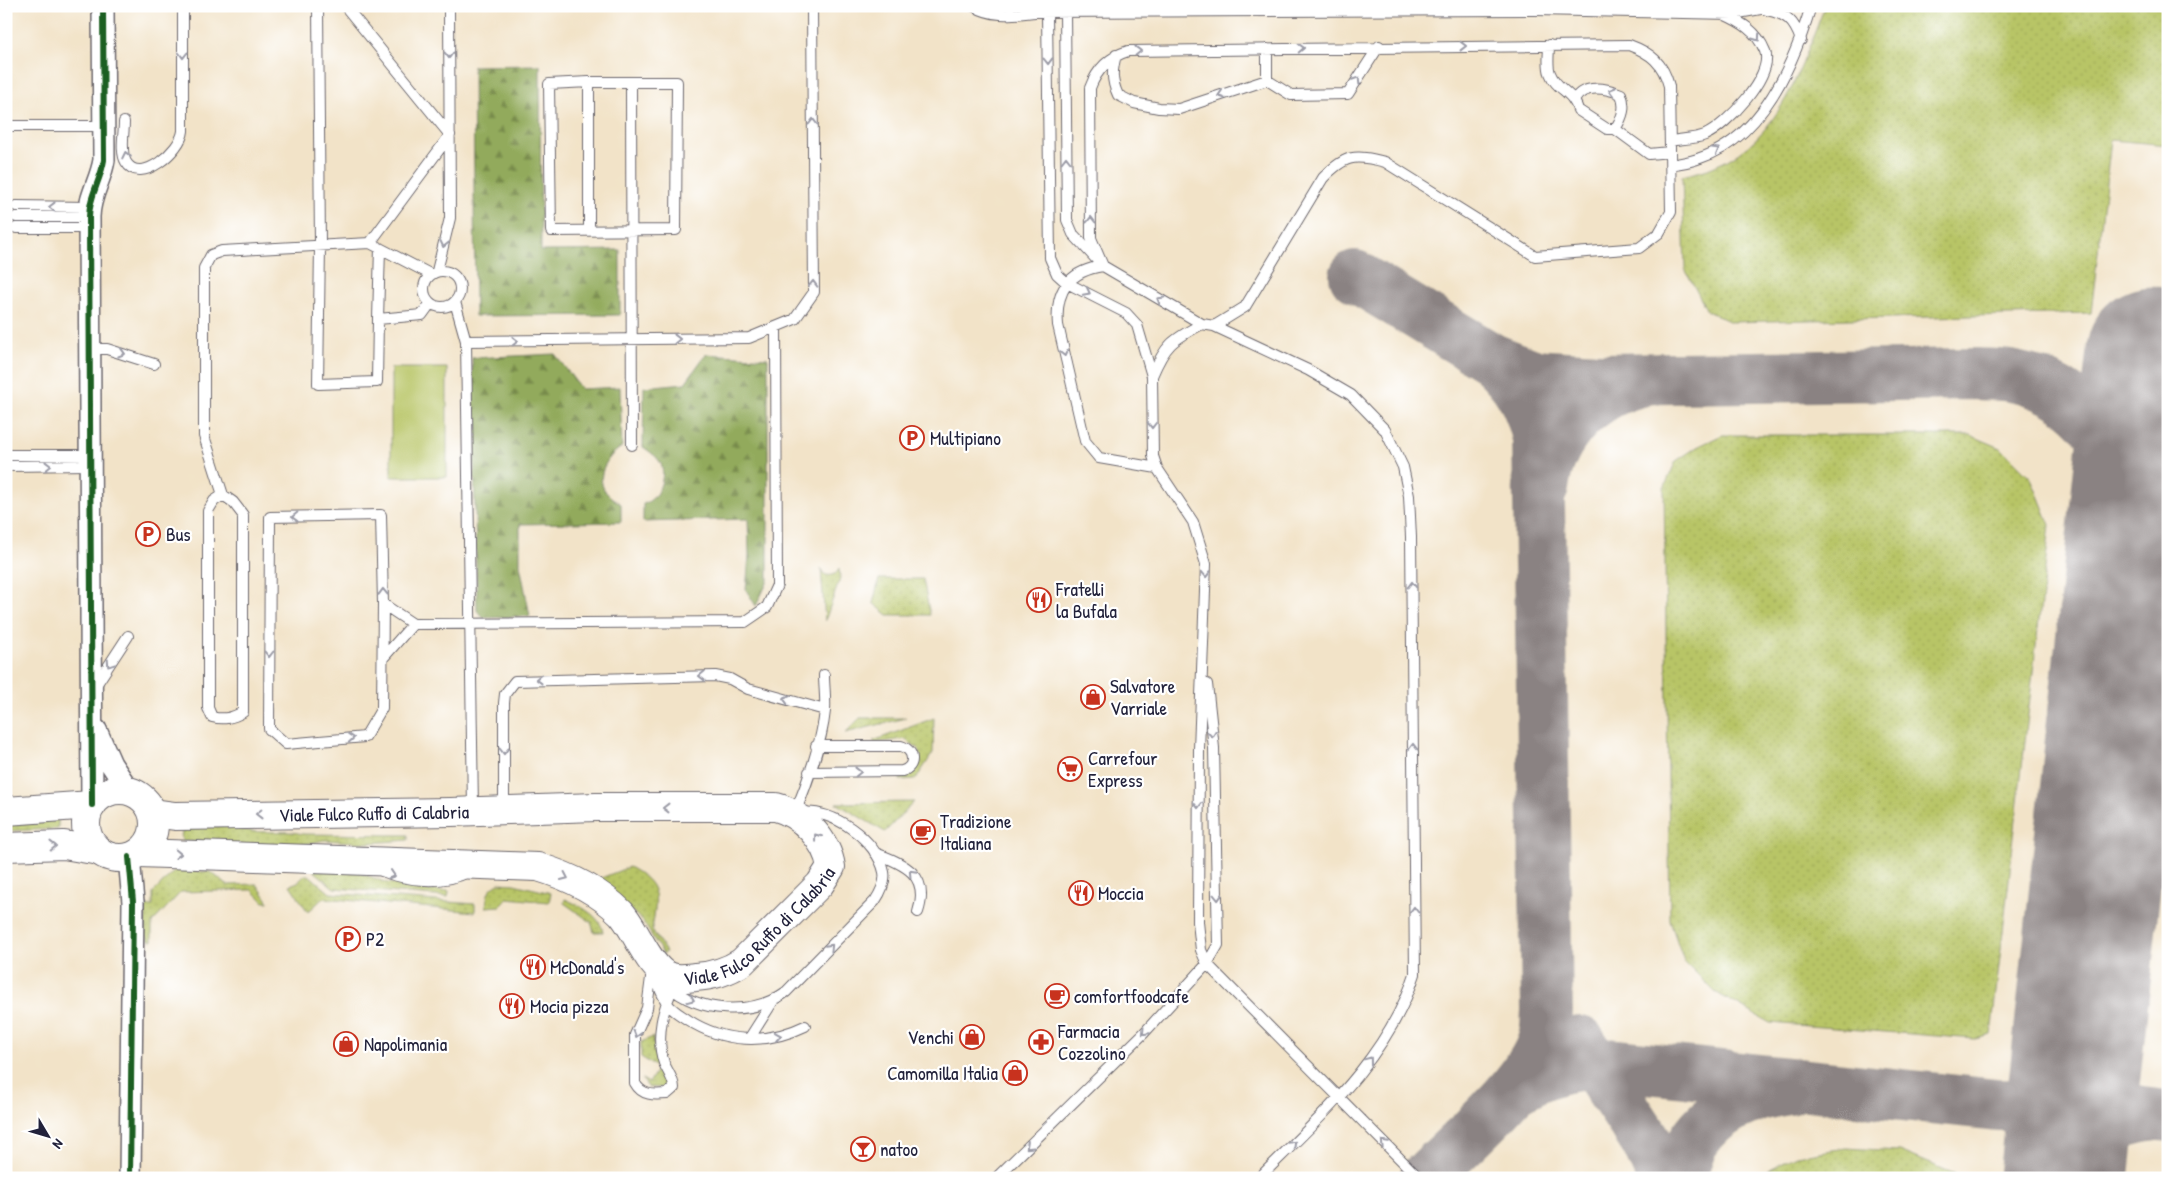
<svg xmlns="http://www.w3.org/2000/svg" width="2174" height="1184" font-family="'Patrick Hand',sans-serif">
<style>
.grass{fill:url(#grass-dots);stroke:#6d7450}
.forest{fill:url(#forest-firs);stroke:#5a664b}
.pitch{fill:#b8c566;stroke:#6d7450}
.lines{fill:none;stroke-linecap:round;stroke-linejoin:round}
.taxiway{stroke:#8a8282;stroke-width:52}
.runway{stroke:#8a8282;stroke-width:131}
.service-casing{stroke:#6b666c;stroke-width:12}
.minor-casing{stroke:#6b666c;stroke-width:24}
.primary-casing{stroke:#6b666c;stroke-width:30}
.service{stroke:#fff;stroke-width:10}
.minor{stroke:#fff;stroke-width:21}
.primary{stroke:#fff;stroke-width:28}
.cycleway-casing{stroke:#fff;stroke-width:9}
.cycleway{stroke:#1b5e20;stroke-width:6}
.oneway{stroke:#9c9ca7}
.labels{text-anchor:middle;stroke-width:4.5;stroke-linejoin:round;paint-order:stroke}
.poi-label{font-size:19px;fill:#22223b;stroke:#fff;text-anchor:start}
.street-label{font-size:19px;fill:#22223b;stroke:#fff}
</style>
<defs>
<pattern id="grass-dots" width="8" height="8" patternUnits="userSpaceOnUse" patternTransform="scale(1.25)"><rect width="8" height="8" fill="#b8c566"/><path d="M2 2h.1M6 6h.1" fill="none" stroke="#9ea959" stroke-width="1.8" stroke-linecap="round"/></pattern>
<pattern id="forest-firs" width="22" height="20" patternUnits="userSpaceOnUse" patternTransform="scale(1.25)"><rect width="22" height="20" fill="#92aa5b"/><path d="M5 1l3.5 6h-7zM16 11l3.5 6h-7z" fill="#778a4c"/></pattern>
</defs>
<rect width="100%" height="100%" fill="#fff"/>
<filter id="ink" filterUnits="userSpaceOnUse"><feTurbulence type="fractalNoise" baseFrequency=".02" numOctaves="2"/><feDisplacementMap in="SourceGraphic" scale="10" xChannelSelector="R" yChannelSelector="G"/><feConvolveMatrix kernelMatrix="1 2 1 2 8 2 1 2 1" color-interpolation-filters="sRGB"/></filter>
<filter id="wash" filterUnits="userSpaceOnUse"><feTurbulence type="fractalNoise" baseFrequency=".0096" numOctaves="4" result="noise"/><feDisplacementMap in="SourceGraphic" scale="20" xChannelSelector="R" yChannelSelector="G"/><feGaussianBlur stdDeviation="1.12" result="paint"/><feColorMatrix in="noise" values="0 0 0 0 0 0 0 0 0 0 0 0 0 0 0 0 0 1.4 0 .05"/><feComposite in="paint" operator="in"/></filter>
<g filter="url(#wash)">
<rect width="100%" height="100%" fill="#f2e3c8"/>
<path class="grass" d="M1825 6H2168V145L2111 140 2091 313 1731 322 1707 311 1685 269 1682 176C1693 173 1705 171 1715 166 1781 139 1801 66 1825 6Z
M1722 435H1970L2001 448 2031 478 2050 525 1991 1035 1975 1039 1770 1023 1715 992 1684 961 1670 921 1664 488 1676 461 1697 447Z
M839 568 840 579 825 621 821 569 824 574C831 577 837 575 839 568Z
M879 579H923L930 615H888L873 603Z
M860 718H906L845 733Z
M934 718 933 753 916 779 900 780V778C916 776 923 764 918 748L904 739 875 743 873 741Z
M914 802 885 832 836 803Z
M58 819V829L6 831V824L38 823Z
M231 825C251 837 280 828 303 834L408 835V840L369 843 324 840 288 848 183 841 181 836 183 828Z
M629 867C662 885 657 896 652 930L666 952 663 954 642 920 596 880Z
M175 870 211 872 227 885 257 884 269 902H264L252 890 181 892 152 923V941L149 940 145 934 146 906H153V893Z
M313 870 358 872 387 883 415 885V890L449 891 448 897 334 888Z
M305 875H309L330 893 475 904V912L323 898 308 912 290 885 298 882Z
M499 883 514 884 551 893 549 902 507 898 501 906 486 907C487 895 488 888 499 883Z
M565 899C579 905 601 916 603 932H594L591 922 564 903Z
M653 1037 655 1056 666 1083 662 1088 648 1087 642 1079 649 1083 658 1068 641 1057V1042Z
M1845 1148 1900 1151 1955 1174 1956 1178H1752L1796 1156Z"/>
<path class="forest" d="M540 65 541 251 620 250V315L475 316 473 66Z
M555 354 581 389 620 387 622 447C608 455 595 475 605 491 609 496 616 501 621 504V522L520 524V565L530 616 484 618 477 611 472 358Z
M706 354 768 358V581L756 606 746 590 749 556 748 519 643 522V504C657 500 665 481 662 467 660 458 650 452 643 447L644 387 685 383Z"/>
<path class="pitch" d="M391 368H447V477H391Z"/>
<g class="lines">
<path class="taxiway" d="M1355 276 1492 359 1533 375 1599 379 1977 374C1989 375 2003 374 2015 377 2081 389 2124 449 2131 512 2133 527 2130 543 2130 558
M1543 487C1550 434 1590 393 1641 381
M2079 1030C2082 1104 2099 1109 2168 1116
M1580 1042 1648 1144 1663 1178
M1515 1089C1543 1071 1565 1065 1599 1063L1997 1105C2008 1105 2021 1106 2032 1104 2066 1097 2073 1058 2079 1030
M1425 1178C1459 1144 1533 1082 1544 1038 1547 1029 1546 1020 1547 1011L1538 438C1530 404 1519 383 1492 359
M1681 1178C1685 1166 1687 1151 1694 1141 1715 1109 1752 1094 1789 1089
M2068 1178C2081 1134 2115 1120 2156 1115"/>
<path class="runway" d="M2064 1178 2152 352"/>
</g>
</g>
<g filter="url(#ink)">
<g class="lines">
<defs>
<path id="service" d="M318 6 320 246 318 384 377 382 378 319
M345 6 450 135 370 243 430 274
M974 6C994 18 1014 14 1035 12L1025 6
M1065 10 1067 220 1073 234 1097 260
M1767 10C1787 14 1794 21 1801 40
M1035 12 1535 10 1733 14 1777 6
M1047 12 1050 258 1057 274 1067 283 1126 313 1137 325 1152 376 1153 456 1157 468 1193 522 1206 564 1199 749 1198 922 1201 950 1207 964 1419 1178
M1549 45C1549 53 1547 66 1550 73 1556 90 1573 91 1578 110L1607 129H1615C1623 117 1626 107 1621 94 1606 88 1584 84 1575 99
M1267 49V80
M1116 55C1112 70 1111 80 1118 95L1134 103 1159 108 1179 109 1267 80
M1267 80 1291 95 1348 94 1379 46
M589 82 549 84 551 231 676 230 677 82H589V230
M631 82 632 445
M124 122C124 134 120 152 126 162 140 186 181 150 183 131V6
M6 126H104
M1615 129 1649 154 1670 152
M1670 141C1681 139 1695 139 1705 135 1726 126 1774 76 1765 51 1757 31 1741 22 1723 14
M1671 165C1680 163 1691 162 1700 158 1762 138 1794 63 1811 6
M16 206 89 207
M16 217H89
M16 228H89
M380 248 378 319 422 315 430 304
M1103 266 1091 238 1090 88C1097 69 1109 57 1128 51L1629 45C1651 53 1663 63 1669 86L1671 212 1659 233 1639 248 1535 256 1385 162C1354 154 1345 155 1323 178L1245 307 1214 326
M424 289a18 18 0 1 1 36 0a18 18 0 1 1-36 0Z
M437 271 450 218 449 6
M455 302 466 341 473 809
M466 341 749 338 795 319 814 292 812 6
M89 349H107L154 364
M1152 376C1165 345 1172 340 1202 324
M6 455H90
M6 466 90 465
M1157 468 1099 458 1085 441 1058 325C1055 291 1069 271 1103 266L1202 324 1214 326 1308 370 1351 395 1385 430 1403 467 1409 496 1411 537 1415 974C1388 1058 1319 1118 1259 1178
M223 495 233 502 243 515V712C232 718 224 720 212 717L208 708V511L214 501Z
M223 495 204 436V268L211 255 222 251 370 243
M383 604 382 708 365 737 286 744 269 729 270 517 381 515 383 604 413 624 745 622 767 607 777 585 776 327
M383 658 413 624
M96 685 128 636
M809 772 902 771C916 767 915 750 901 746H816
M504 810V703L505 694 515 681 715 676 730 679 748 689 825 710
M795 813C807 784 822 741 825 711 826 699 824 687 824 675
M875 853C905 864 930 875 918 912
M382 871C407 881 443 885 468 872
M652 970 647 1008 635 1035V1083C642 1096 654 1095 667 1094L674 1088C674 1079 667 1071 664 1063 655 1037 663 1007 675 984
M654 975C658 984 662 995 667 1003 671 1010 681 1015 688 1020 724 1043 766 1045 805 1026
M667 985C699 1013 751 1017 786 992L875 901C881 892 886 882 884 872 877 840 832 808 801 813
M749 1039 775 998
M996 1178 1144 1033 1207 964 1218 945 1214 748 1207 684"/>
<path id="minor" d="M96 730 111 764 129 791
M92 805 89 217C89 196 101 180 104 160L103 6
M129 857 133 902 130 1178"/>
<g id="primary">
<circle cx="120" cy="824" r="34"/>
<path d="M6 811 92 805"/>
<path d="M6 847 64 845 99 851"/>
<path id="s1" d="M139 853 538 867C568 876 598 890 621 913 636 929 649 969 669 976 677 980 687 978 695 977 713 976 728 971 742 962L820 884 831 867C827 840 802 814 776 807H596L451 812 175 816 153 813"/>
</g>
</defs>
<use href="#service" class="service-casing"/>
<use href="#minor" class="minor-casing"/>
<use href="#primary" class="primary-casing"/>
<use href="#service" class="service"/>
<use href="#minor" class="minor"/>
<use href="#primary" class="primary"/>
<defs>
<path id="cycleway" d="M92 805 89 217C89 196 101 180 104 160L103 6
M129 857 133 902 130 1178"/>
</defs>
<use href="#cycleway" class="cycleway-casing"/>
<use href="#cycleway" class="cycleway"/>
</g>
<defs><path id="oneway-chevron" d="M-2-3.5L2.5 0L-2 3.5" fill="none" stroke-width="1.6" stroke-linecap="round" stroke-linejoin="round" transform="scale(1.25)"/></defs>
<g class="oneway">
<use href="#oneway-chevron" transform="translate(1757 38) rotate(55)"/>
<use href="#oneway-chevron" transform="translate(1463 46)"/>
<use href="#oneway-chevron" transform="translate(1301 48) rotate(-2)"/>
<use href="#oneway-chevron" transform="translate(1138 51) rotate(-1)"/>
<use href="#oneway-chevron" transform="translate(183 55) rotate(90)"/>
<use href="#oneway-chevron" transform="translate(449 55) rotate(90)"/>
<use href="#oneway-chevron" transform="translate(1048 61) rotate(89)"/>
<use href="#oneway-chevron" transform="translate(1357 80) rotate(-57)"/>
<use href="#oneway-chevron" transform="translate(1612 91) rotate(-164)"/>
<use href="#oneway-chevron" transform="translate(1221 95) rotate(162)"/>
<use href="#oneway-chevron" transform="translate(813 122) rotate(-90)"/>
<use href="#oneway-chevron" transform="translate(1716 150) rotate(-30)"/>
<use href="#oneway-chevron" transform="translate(126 155) rotate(-102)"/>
<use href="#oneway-chevron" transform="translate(1066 160) rotate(-90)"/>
<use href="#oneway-chevron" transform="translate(52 207) rotate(-179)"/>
<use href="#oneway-chevron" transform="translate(1091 220) rotate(-90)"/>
<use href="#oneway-chevron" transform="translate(444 244) rotate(103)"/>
<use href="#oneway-chevron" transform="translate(813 284) rotate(-89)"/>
<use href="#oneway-chevron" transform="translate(1087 292) rotate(27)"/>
<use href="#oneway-chevron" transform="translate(1160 300) rotate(-150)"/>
<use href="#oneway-chevron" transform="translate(677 339) rotate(-1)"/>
<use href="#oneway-chevron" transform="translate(515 341) rotate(-1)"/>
<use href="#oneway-chevron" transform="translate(122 353) rotate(17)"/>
<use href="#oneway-chevron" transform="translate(1064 353) rotate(77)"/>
<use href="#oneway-chevron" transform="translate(1152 425) rotate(90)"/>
<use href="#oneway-chevron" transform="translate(48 466) rotate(-1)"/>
<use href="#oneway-chevron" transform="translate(295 517) rotate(179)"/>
<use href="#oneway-chevron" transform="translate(1206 574) rotate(88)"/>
<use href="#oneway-chevron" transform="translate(1412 585) rotate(-90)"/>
<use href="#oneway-chevron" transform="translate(383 592) rotate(-91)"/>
<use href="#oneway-chevron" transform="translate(269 654) rotate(90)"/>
<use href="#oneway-chevron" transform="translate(110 664) rotate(124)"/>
<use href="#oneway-chevron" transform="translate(702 676) rotate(179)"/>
<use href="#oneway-chevron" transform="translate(539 679) rotate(179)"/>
<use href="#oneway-chevron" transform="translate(786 699) rotate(-165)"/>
<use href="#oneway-chevron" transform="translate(1212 734) rotate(84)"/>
<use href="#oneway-chevron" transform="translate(351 738) rotate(-5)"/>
<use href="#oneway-chevron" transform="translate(1413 747) rotate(-90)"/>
<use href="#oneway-chevron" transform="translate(504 751) rotate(90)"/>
<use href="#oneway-chevron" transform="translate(858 772) rotate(-1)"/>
<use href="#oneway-chevron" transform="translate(1198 805) rotate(90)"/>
<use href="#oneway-chevron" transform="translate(666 808) rotate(-180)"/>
<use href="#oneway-chevron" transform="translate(259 814) rotate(179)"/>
<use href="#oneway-chevron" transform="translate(817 837) rotate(-128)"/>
<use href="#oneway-chevron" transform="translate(53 846) rotate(-1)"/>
<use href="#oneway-chevron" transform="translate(178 854) rotate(2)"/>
<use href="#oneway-chevron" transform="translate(912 873) rotate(-133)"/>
<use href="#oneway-chevron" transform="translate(392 875) rotate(18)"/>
<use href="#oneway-chevron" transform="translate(565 877) rotate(25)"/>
<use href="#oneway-chevron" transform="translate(1218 897) rotate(88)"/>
<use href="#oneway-chevron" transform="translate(1414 910) rotate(-90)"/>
<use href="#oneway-chevron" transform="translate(830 947) rotate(-46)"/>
<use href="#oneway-chevron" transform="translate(691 999) rotate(22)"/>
<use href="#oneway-chevron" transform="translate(1145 1032) rotate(133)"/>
<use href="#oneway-chevron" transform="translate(637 1034) rotate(107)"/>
<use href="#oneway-chevron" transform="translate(778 1036) rotate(-9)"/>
<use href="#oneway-chevron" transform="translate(1369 1060) rotate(-53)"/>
<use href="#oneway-chevron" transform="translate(1384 1143) rotate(-135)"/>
<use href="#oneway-chevron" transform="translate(1293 1144) rotate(-45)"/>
<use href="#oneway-chevron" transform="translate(1029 1146) rotate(137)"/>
</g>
</g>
<defs>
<symbol id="parking-ring" viewBox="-11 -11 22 22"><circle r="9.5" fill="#fff" stroke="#c8321e" stroke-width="1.5"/><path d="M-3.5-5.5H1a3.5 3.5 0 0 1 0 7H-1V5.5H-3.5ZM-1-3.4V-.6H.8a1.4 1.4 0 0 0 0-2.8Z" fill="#c8321e"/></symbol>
<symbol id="restaurant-ring" viewBox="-11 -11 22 22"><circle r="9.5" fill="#fff" stroke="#c8321e" stroke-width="1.5"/><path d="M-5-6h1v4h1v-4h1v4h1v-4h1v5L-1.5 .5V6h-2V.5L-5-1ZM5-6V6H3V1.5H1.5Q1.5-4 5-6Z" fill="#c8321e"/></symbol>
<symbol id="shop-ring" viewBox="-11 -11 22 22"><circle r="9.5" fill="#fff" stroke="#c8321e" stroke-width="1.5"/><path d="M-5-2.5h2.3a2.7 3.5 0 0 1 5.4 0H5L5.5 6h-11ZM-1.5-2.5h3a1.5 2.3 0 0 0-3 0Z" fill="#c8321e"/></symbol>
<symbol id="supermarket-ring" viewBox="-11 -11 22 22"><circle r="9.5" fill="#fff" stroke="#c8321e" stroke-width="1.5"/><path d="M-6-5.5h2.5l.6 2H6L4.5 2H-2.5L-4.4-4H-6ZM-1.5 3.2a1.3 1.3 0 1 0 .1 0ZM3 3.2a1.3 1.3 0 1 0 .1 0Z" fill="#c8321e"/></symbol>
<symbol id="cafe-ring" viewBox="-11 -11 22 22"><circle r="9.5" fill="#fff" stroke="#c8321e" stroke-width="1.5"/><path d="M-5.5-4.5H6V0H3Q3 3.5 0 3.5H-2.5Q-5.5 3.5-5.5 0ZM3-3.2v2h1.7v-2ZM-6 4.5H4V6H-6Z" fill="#c8321e"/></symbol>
<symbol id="pharmacy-ring" viewBox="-11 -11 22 22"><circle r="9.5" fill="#fff" stroke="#c8321e" stroke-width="1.5"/><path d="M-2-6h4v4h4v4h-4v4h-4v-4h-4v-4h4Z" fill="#c8321e"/></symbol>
<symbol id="bar-ring" viewBox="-11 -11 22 22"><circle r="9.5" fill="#fff" stroke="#c8321e" stroke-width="1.5"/><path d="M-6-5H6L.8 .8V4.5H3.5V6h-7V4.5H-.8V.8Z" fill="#c8321e"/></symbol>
</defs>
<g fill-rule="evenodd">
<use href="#parking-ring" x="898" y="424" width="28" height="28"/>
<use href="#parking-ring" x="134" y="520" width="28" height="28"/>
<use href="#restaurant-ring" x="1025" y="586" width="28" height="28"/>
<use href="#shop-ring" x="1079" y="683" width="28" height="28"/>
<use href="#supermarket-ring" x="1056" y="755" width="28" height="28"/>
<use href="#cafe-ring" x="909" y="818" width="28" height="28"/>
<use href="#restaurant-ring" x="1067" y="879" width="28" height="28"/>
<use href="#parking-ring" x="334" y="925" width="28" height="28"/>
<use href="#restaurant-ring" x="519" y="953" width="28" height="28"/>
<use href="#cafe-ring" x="1043" y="982" width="28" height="28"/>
<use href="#restaurant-ring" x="498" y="992" width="28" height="28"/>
<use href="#shop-ring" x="958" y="1023" width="28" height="28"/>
<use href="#pharmacy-ring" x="1027" y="1028" width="28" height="28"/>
<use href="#shop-ring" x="332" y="1030" width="28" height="28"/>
<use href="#shop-ring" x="1001" y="1059" width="28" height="28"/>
<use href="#bar-ring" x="849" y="1135" width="28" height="28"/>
</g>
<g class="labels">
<g class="poi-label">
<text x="930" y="445">Multipiano</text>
<text x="166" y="541">Bus</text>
<text x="1056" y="596">Fratelli<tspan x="1056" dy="22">la Bufala</tspan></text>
<text x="1110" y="693">Salvatore<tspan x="1110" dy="22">Varriale</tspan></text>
<text x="1088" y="765">Carrefour<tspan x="1088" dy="22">Express</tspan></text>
<text x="940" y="828">Tradizione<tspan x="940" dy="22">Italiana</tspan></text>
<text x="1098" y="900">Moccia</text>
<text x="366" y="946">P2</text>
<text x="550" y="974">McDonald's</text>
<text x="1074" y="1003">comfortfoodcafe</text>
<text x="530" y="1013">Mocia pizza</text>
<text x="1058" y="1038">Farmacia<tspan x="1058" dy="22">Cozzolino</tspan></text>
<text x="954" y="1044" text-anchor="end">Venchi</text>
<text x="364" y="1051">Napolimania</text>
<text x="998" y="1080" text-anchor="end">Camomilla Italia</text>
<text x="880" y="1156">natoo</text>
</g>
<g class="street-label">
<text transform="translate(374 813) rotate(-1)" y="7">Viale Fulco Ruffo di Calabria</text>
<text dy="7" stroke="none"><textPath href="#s1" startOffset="685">Viale Fulco Ruffo di Calabria</textPath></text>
</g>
</g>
<rect width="2174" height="1184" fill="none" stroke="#fff" stroke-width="25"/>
<g transform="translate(48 1136) rotate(128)" stroke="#ffffff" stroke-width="4" paint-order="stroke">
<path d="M0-4L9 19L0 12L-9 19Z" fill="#22223b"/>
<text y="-8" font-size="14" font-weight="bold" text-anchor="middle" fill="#22223b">N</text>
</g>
</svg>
